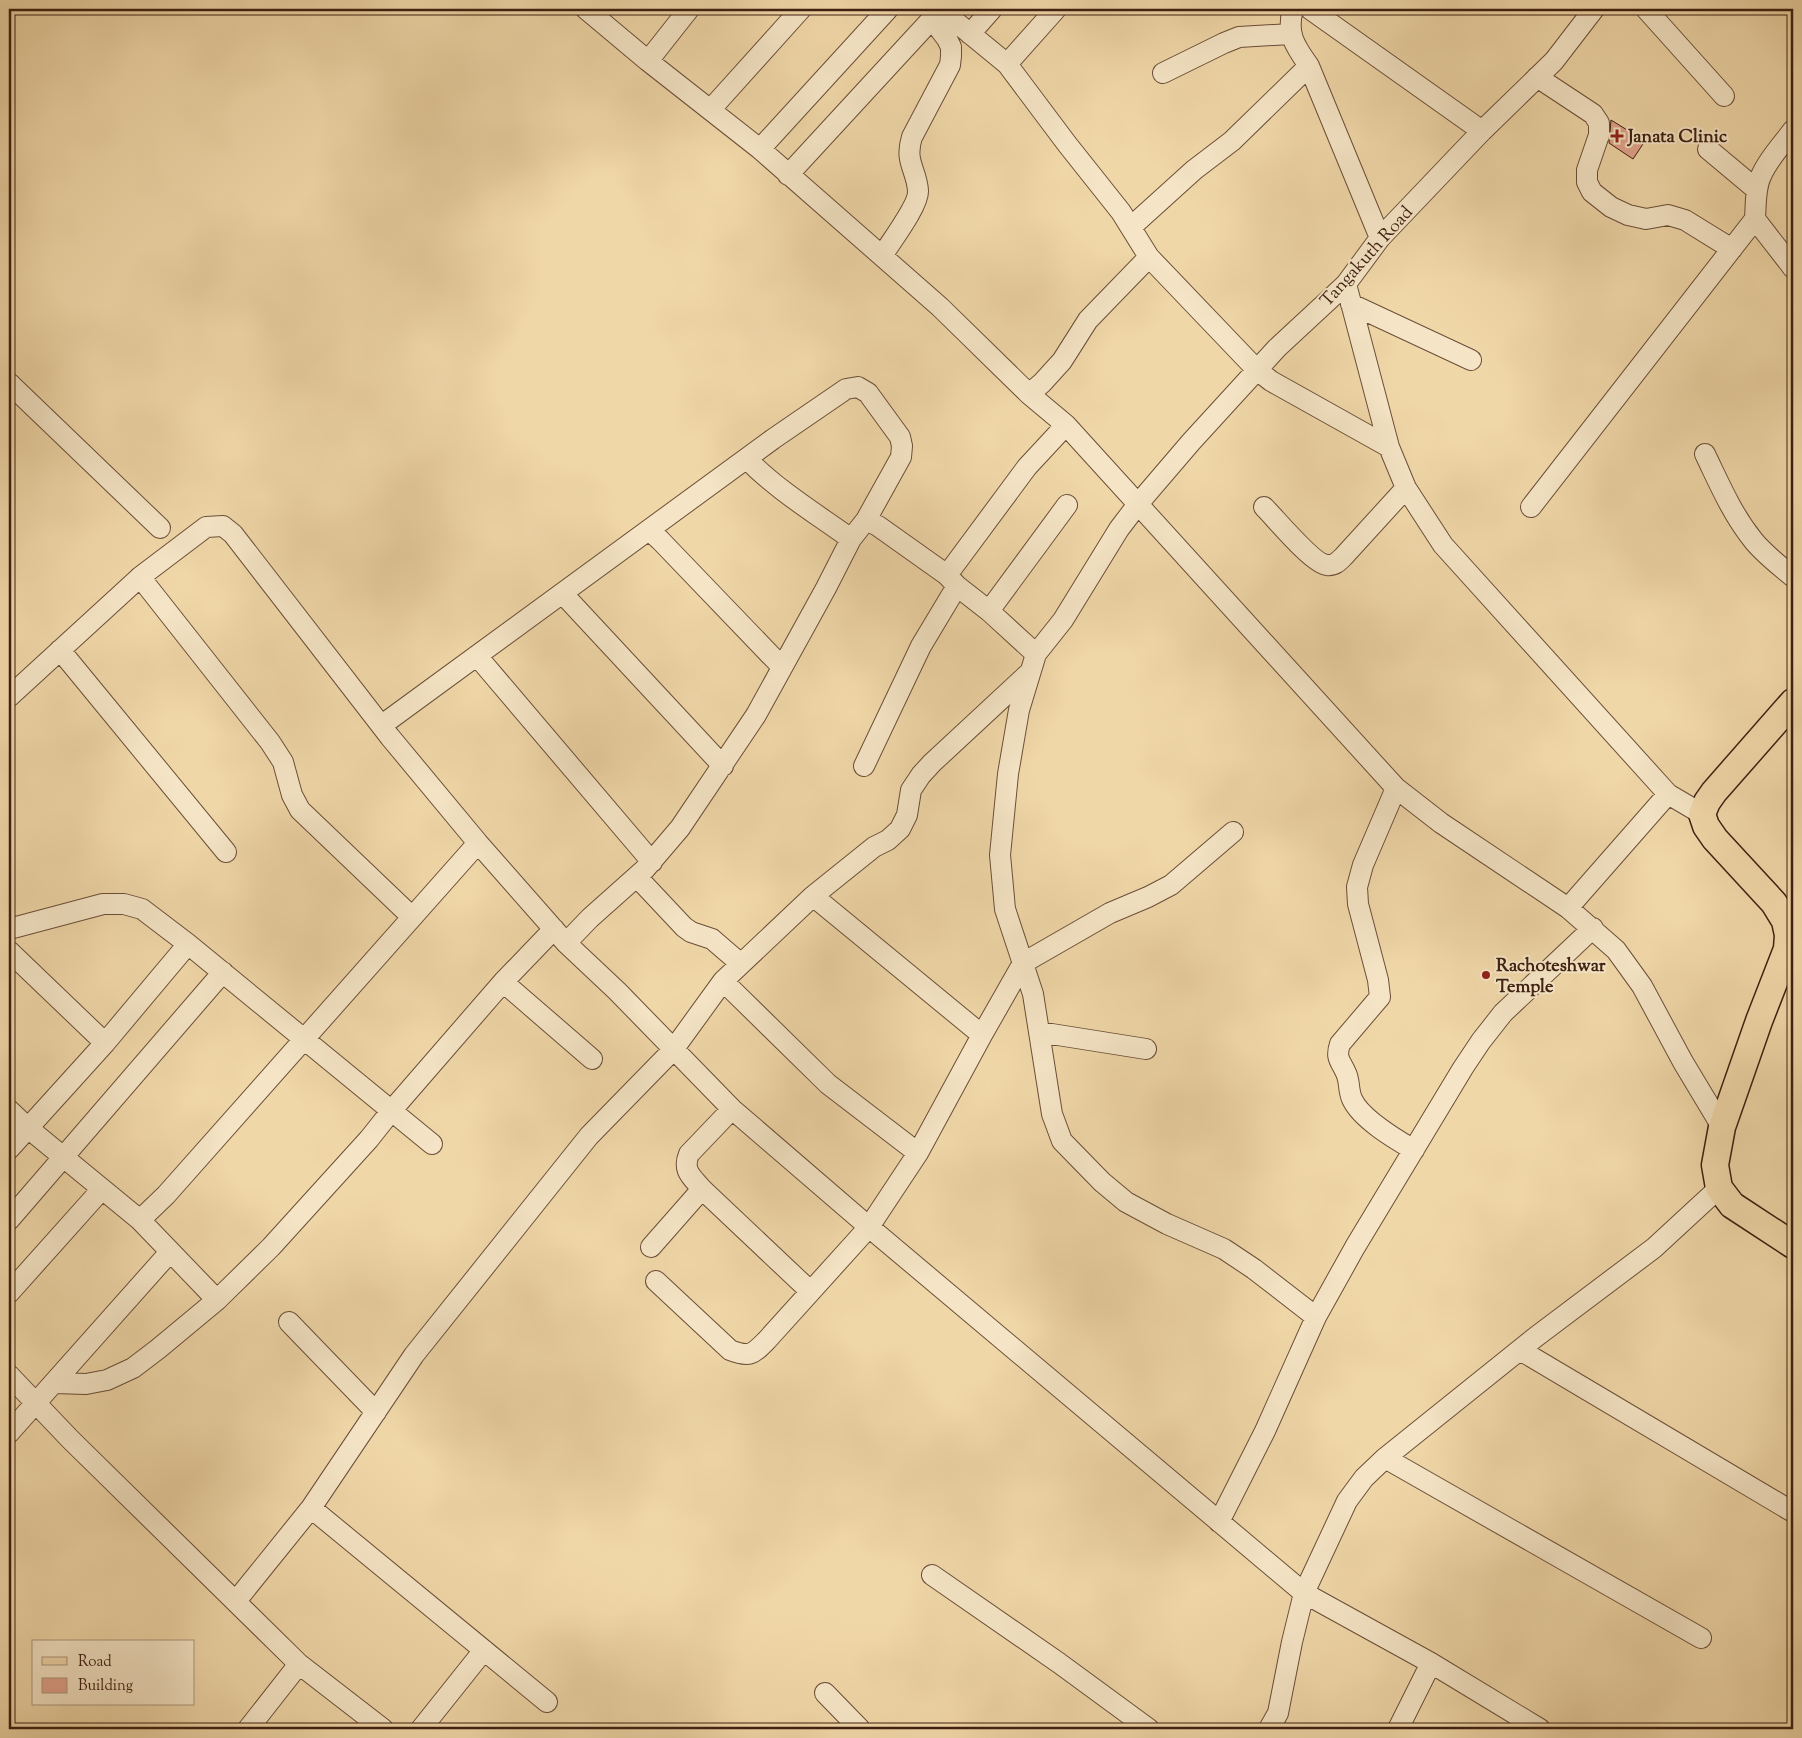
<svg xmlns="http://www.w3.org/2000/svg" width="1802" height="1738" font-family="'Sorts Mill Goudy',serif">
<style>
.building{fill:#e1a38c;stroke:#3e2012}
.lines{fill:none;stroke-linecap:round;stroke-linejoin:round}
.minor-casing{stroke:#6a4e38;stroke-width:22}
.major-casing{stroke:#3e2012;stroke-width:29}
.minor{stroke:#f5e5c6;stroke-width:20}
.major{stroke:#f0d7a8;stroke-width:26}
.poi-dot{fill:#8f2418;stroke:#f5e5c6;stroke-width:2}
.labels{text-anchor:middle;stroke-width:4;stroke-linejoin:round;paint-order:stroke}
.poi-label{font-size:18px;font-weight:bold;fill:#3e2012;stroke:#f5e5c6;text-anchor:start}
.street-label{font-size:18px;fill:#3e2012;stroke:#f5e5c6}
</style>
<rect width="100%" height="100%" fill="#f0d7a8"/>
<filter id="stains"><feTurbulence type="fractalNoise" baseFrequency=".004" numOctaves="4"/><feColorMatrix values="0 0 0 0 .2 0 0 0 0 .09 0 0 0 0 .02 0 0 0 .5 -.17"/></filter>
<radialGradient id="worn" r=".72"><stop offset=".6" stop-color="#630" stop-opacity="0"/><stop offset="1" stop-color="#630" stop-opacity=".3"/></radialGradient>
<path class="building" d="M1611 120 1645 141 1633 159 1609 143Z"/>
<g class="lines">
<defs>
<path id="minor" d="M586 9 648 61 760 149 940 307 1029 394 1066 425 1396 788 1441 823 1568 908 1616 950 1642 986 1683 1062 1722 1127
M940 9 1007 64 1067 144 1121 212 1149 257 1257 370 1271 381 1389 447
M1293 9C1286 34 1295 46 1309 66L1380 238
M1310 9 1482 131
M1646 9 1724 96
M970 34 992 9
M648 61 689 9
M1007 64 1056 9
M1163 73 1224 43 1239 37 1291 34
M1537 77 1593 114 1599 123V135L1587 170V182L1592 192 1611 207 1628 215 1646 219 1668 215 1685 220 1732 249
M711 109 801 9
M760 149 888 9
M1708 149 1757 190
M788 175 941 9
M1755 219 1793 268
M1131 227 1194 170 1232 141 1309 66
M882 256C890 243 919 205 918 191 917 170 904 162 912 137L950 65 951 56V47L947 39 932 19
M1346 284 1389 447 1406 488 1443 545 1668 794 1702 814
M1351 304 1471 360
M9 383 160 528
M1029 394 1042 383 1062 361 1088 320 1149 257
M1705 454C1719 483 1732 514 1753 540 1764 554 1779 565 1793 577
M747 459C777 490 815 513 851 539
M1264 507C1276 519 1313 564 1327 565 1335 566 1339 561 1344 556L1406 488
M1531 507 1755 219C1756 205 1755 188 1761 176 1768 159 1782 145 1793 130
M866 520 878 526 947 575 957 586 989 611 1036 654
M649 530 660 540 782 667
M947 575 1027 467 1066 425
M140 577 270 742 283 762 292 795 300 810 412 917
M563 594 723 766
M989 611 1067 505
M60 650 226 852
M477 656 652 862
M9 697 140 577 206 527 223 526 233 534 390 737 478 843 566 943 617 991 732 1109 869 1227 918 1153 982 1035 1023 963 1110 913 1148 897 1171 885 1233 832
M382 725 773 439 846 389 858 387 868 393 900 437 902 446 901 457 866 520 851 539 826 588 756 715 680 828 645 869 590 918 566 943
M864 766 921 646 957 586
M1396 788 1363 865 1357 887 1358 904 1378 980 1380 997 1340 1044C1335 1059 1341 1061 1346 1073 1350 1081 1348 1090 1352 1099 1361 1119 1395 1139 1414 1150
M637 877 684 927 691 932 712 939 741 964
M813 896 982 1035
M1568 908 1668 794
M9 929 103 904H124L142 909 188 944 432 1144
M9 951 105 1043
M723 981 828 1084 918 1153
M503 982 592 1059
M1039 1032 1146 1049
M9 1110 28 1128 140 1220 217 1300
M9 1149 105 1043 188 944
M702 1189 810 1291
M9 1220 223 972
M140 1220 166 1195 478 843
M651 1247 702 1189C692 1177 682 1171 689 1154L732 1109
M656 1281 730 1350C750 1358 753 1354 767 1340L869 1227 1304 1593 1431 1663 1540 1729
M9 1293 102 1189
M1316 1317 1254 1269 1224 1249 1167 1224 1126 1202 1102 1182 1062 1141 1052 1114 1033 994 1005 909 1000 855 1008 774 1019 710 1036 654 1063 620 1119 529 1138 504 1191 442 1277 348 1346 284 1380 238 1482 131 1554 61 1594 9
M289 1322 376 1412
M1520 1350 1793 1512
M9 1375 70 1439 299 1664 383 1729
M54 1383 86 1384 107 1380 133 1368 158 1349 217 1300 271 1247 369 1139 392 1110 503 982 554 929
M9 1433 170 1252
M1385 1458 1701 1638
M311 1508 547 1702
M1219 1522 1265 1431 1316 1317 1355 1247 1463 1068 1481 1041 1503 1013 1593 928
M932 1575 1059 1663 1149 1729
M236 1601 311 1508 414 1355 589 1136 673 1050 723 981 813 896 874 847 888 840 900 829 907 815 911 790 921 775 932 763 1030 672
M825 1693 860 1729
M248 1729 299 1664
M421 1729 484 1650
M1269 1729 1278 1713 1292 1642 1304 1593 1347 1501 1364 1478 1385 1458 1537 1336 1654 1248 1719 1188
M1398 1729 1431 1663"/>
<path id="major" d="M1793 702 1714 792 1707 802 1702 814 1706 826 1715 839 1774 903 1785 921 1788 935 1787 949 1759 1021 1722 1127 1715 1165 1719 1188 1732 1205 1793 1245"/>
</defs>
<use href="#minor" class="minor-casing"/>
<use href="#major" class="major-casing"/>
<use href="#minor" class="minor"/>
<use href="#major" class="major"/>
</g>
<g class="poi-dot">
<path d="M1614.5 128.5h5v5h5v5h-5v5h-5v-5h-5v-5h5z"/>
<circle cx="1486" cy="975" r="5"/>
</g>
<g class="labels">
<g class="poi-label">
<text x="1628" y="142">Janata Clinic</text>
<text x="1496" y="971">Rachoteshwar<tspan x="1496" dy="21">Temple</tspan></text>
</g>
<g class="street-label">
<text transform="translate(1366 256) rotate(-48)" y="6">Tangakuth Road</text>
</g>
</g>
<rect width="1802" height="1738" fill="none" stroke="#f0d7a8" stroke-width="30"/>
<rect x="10" y="10" width="1782" height="1718" fill="none" stroke="#3e2012" stroke-width="2.5"/>
<rect x="15" y="15" width="1772" height="1708" fill="none" stroke="#3e2012"/>
<rect x="32" y="1640" width="162" height="65" fill="#f5e5c6" stroke="#ac967e"/>
<rect x="42" y="1657" width="25" height="8" fill="#f0d7a8" stroke="#ac967e"/>
<text x="78" y="1666" font-size="15" fill="#3e2012">Road</text>
<rect x="42" y="1678" width="25" height="15" fill="#e1a38c" stroke="#ac967e"/>
<text x="78" y="1690" font-size="15" fill="#3e2012">Building</text>
<rect width="100%" height="100%" filter="url(#stains)"/>
<rect width="100%" height="100%" fill="url(#worn)"/>
</svg>
